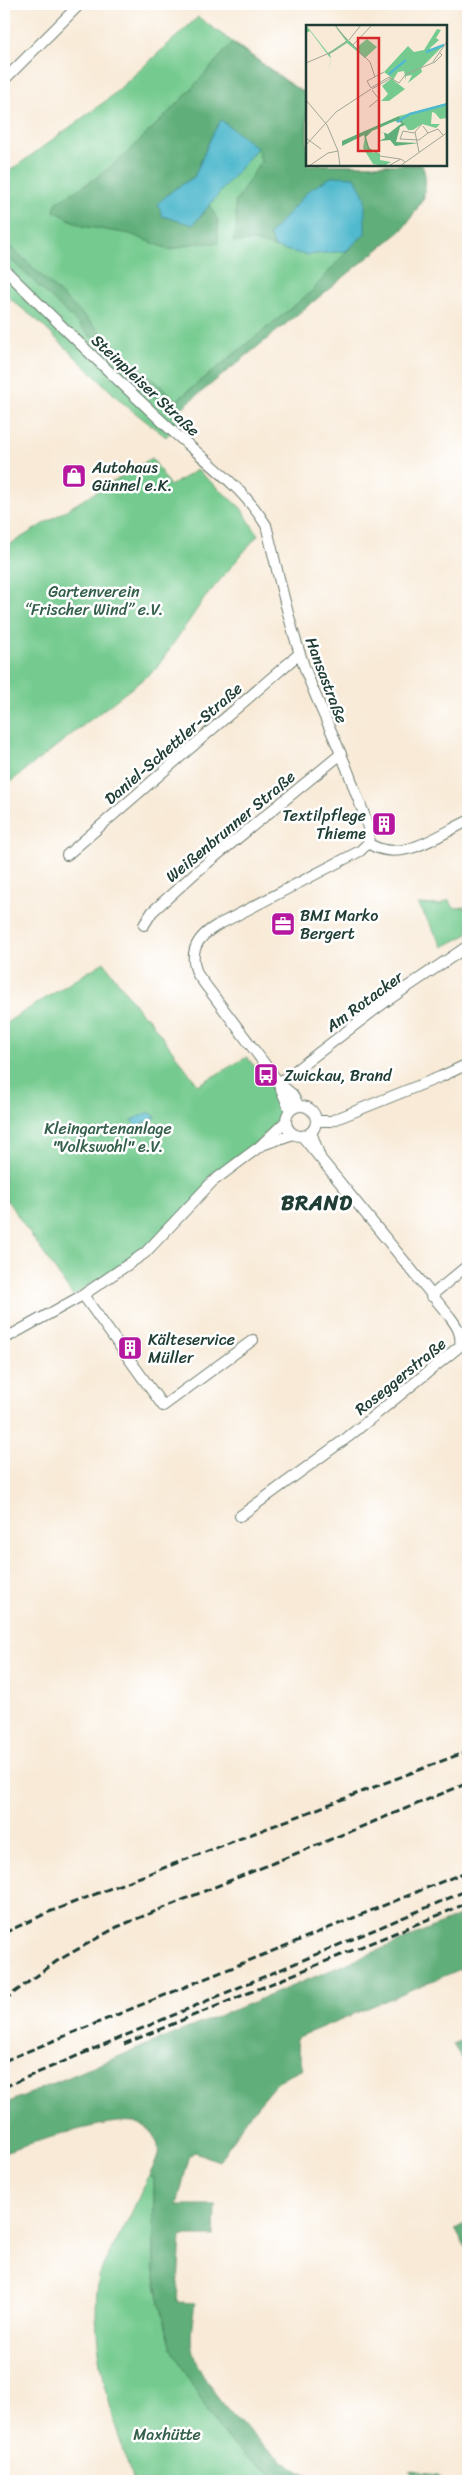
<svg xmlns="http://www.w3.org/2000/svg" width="472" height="2485" font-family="Sriracha,sans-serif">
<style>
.green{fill:#75cb8f;stroke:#4a8462}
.forest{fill:#60af7a;stroke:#407657}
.water{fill:#51b9ce;stroke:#387b81}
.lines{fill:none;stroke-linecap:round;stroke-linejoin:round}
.stream{stroke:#51b9ce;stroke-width:3}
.minor-casing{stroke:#6b7a6d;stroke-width:12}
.minor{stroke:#fff;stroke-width:10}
.rail{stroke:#1f3d34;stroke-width:3;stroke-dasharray:8 4;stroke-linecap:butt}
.labels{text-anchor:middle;stroke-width:5;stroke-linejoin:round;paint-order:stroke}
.street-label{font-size:16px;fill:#1f3d34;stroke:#fff}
.poi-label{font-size:16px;fill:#1f3d34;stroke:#fff;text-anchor:start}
.park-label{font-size:16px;fill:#34604b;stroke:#fff}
.district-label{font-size:21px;font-weight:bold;letter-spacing:1px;fill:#1f3d34;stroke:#fff}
.inset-river{fill:none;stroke:#51b9ce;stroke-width:2.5}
.inset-road{fill:none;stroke:#a1a596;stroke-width:1}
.view{fill:#d62828;fill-opacity:0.15;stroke:#d62828;stroke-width:2.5}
.inset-edge{fill:none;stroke:#1f3d34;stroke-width:2.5}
</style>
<rect width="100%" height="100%" fill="#fff"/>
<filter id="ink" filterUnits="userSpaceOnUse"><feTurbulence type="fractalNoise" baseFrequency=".02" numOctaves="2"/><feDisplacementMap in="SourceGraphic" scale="10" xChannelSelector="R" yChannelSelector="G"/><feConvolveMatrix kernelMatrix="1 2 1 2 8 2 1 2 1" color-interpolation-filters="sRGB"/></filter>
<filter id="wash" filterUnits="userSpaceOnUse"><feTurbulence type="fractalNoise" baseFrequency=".0096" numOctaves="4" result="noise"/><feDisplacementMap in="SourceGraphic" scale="20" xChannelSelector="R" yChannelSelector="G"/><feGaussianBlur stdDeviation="1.12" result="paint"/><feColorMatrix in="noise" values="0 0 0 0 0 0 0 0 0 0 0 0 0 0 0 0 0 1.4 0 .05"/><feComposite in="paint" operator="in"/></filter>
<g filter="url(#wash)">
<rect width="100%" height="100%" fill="#f8ead7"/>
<path class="green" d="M198 17 299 90 307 93V165H422L424 198 402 230 173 414 179 423 166 437 124 404 38 321 4 294V253L13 262 4 251V175L107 100Z
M152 458 170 486 197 470 241 508 258 535 204 599 156 669 5 786 4 548Z
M449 900 454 908 466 907 468 904V934L443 947 418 904 439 905Z
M104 962 143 1016 146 1015 198 1085 247 1057C263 1078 281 1093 280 1120L143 1251 73 1296 4 1196V1024Z
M149 2176 154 2178V2271L160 2304 250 2460 282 2481H134C113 2425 89 2343 98 2283 101 2262 115 2246 124 2228 133 2211 140 2193 149 2176Z
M409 2471 438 2474 444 2481H408L415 2475Z"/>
<path class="forest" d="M232 43 299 90 307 93V165H422C433 190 416 211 402 230L173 415 4 253V240L126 356 177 400 311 292 346 252 364 234 269 235 276 248 254 241 233 242 237 226 235 203 261 161 257 148 212 135 194 177 173 190 193 225 209 204 218 221V243H195L170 250 130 234 82 226 54 211 56 203 96 178 124 156 185 96Z
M468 1912V1966L296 2038 303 2069 278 2081 247 2118 219 2161 195 2152 189 2158 177 2205H215L214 2236H181L177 2302 195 2303C193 2320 188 2340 194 2356 208 2399 277 2465 318 2481H282L250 2460 226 2438 208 2412 172 2349 160 2304 154 2271V2178L149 2176C152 2169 156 2162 158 2155 160 2139 152 2128 137 2123 115 2115 29 2144 4 2152V2104C158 2039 315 1979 468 1912Z
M468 2038V2061H463L453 2044Z
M468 2222V2249H466L455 2229Z"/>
<path class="water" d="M221 120 257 148 193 225 162 216 158 203 173 190 194 177 212 135Z
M333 176 355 177 365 198V234L346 251 306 255 276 248 269 235 309 190Z
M149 1112 156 1117 136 1128 132 1120Z"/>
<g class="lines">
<path class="stream" d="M4 1202 5 1201"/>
</g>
</g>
<g filter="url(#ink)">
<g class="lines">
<defs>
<path id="minor" d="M4 80 80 4
M4 269C58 323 113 376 169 428 202 458 242 486 266 525 277 568 286 612 300 654 314 700 339 742 354 788 359 803 372 827 368 843
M368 843C400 865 438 835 468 821
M67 855 299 654
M144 925 152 912 195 873 341 754
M279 1083 385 1002 468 946
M279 1084 290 1111
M299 1106 292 1094 279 1083 198 975C188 953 196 938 216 926L360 851 368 843
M286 1121a15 15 0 1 1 30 0a15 15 0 1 1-30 0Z
M316 1121H331L440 1077 468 1064
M311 1132 320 1157
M262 1145 293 1134
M83 1295 163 1406 253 1340
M431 1296 468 1265
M4 1339 83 1295 145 1253 212 1182 259 1147 286 1121
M240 1516 348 1437 460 1346C462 1334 457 1326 450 1317L302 1136"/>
</defs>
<use href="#minor" class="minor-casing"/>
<use href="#minor" class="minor"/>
<path class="rail" d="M4 1933 49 1912 468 1751
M4 2000 57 1961 117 1927 468 1783
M124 2044 468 1903
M4 2061 468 1871
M4 2087 468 1890"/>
</g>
</g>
<defs>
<symbol id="shop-square" viewBox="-11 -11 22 22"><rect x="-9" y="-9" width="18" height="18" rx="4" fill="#b5179e" stroke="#fff"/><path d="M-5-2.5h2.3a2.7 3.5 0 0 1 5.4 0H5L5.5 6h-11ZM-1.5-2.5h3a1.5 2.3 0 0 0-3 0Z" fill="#fff"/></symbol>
<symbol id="building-square" viewBox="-11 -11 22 22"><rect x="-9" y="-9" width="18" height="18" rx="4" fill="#b5179e" stroke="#fff"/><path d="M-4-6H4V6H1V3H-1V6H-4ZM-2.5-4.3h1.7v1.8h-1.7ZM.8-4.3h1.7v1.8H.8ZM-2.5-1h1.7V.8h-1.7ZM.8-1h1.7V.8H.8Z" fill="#fff"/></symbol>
<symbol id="office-square" viewBox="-11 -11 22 22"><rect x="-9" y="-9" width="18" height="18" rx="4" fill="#b5179e" stroke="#fff"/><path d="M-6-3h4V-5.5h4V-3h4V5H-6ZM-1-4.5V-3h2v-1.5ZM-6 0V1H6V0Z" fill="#fff"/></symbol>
<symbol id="bus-square" viewBox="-11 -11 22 22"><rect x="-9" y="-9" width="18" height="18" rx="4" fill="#b5179e" stroke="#fff"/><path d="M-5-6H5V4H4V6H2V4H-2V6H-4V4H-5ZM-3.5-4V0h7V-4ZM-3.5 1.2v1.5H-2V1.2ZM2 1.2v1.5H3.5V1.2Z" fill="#fff"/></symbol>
</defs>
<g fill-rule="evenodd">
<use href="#shop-square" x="60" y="462" width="28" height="28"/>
<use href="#building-square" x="370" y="810" width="28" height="28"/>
<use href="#office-square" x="269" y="910" width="28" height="28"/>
<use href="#bus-square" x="252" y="1061" width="28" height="28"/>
<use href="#building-square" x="116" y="1334" width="28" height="28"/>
</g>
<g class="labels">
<g class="street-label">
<text transform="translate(146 385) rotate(43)" y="6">Steinpleiser Straße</text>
<text transform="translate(327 680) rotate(69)" y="6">Hansastraße</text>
<text transform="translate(173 743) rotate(-41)" y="6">Daniel-Schettler-Straße</text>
<text transform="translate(230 826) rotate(-40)" y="6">Weißenbrunner Straße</text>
<text transform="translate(364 1001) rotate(-36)" y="6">Am Rotacker</text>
<text transform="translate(400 1376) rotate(-39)" y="6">Roseggerstraße</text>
</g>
<g class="poi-label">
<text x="92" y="473">Autohaus<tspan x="92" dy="18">Günnel e.K.</tspan></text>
<text x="366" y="821" text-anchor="end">Textilpflege<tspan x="366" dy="18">Thieme</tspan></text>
<text x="300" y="921">BMI Marko<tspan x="300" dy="18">Bergert</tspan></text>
<text x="284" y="1081">Zwickau, Brand</text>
<text x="148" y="1345">Kälteservice<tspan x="148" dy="18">Müller</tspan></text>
</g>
<g class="park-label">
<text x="94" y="597">Gartenverein<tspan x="94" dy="18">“Frischer Wind” e.V.</tspan></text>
<text x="108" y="1134">Kleingartenanlage<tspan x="108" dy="18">"Volkswohl" e.V.</tspan></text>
<text x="167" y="2440">Maxhütte</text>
</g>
<g class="district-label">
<text x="317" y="1210">BRAND</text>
</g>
</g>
<g transform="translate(306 25)">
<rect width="141" height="141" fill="#f8ead7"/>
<path d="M0 0 22 28 40 16 28 0 50 23 61 14 71 22 59 33 41 18 24 29 25 35 22 47 25 34 4 6 0 8ZM131 4 135 5 130 13 133 15 124 23 125 26 139 19 115 43 116 47 102 58 106 50 100 51V56L98 46 92 47 87 55 99 64 83 76H75L82 69 76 61 86 53 78 47 102 21 108 27 118 25ZM141 78V93L134 94 129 88 126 87 125 99H134L130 103 116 99 107 105H102L93 91ZM59 112 65 127 74 129V135L85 137 78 141 67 139 57 123Z" fill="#75cb8f"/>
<path d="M93 91 99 100 94 102 90 117 113 118 89 121 84 115 73 116 79 113 78 108 73 106 82 109 96 98 89 96 66 106 60 112 63 123 74 129V130L62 124 58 110 36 121V116Z" fill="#60af7a"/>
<path class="inset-river" d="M120 27 138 20M83 49 100 35M91 97 104 89 142 79"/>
<path class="inset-road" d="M29 0 41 15M43 15 55 0M43 16 64 37 69 52M47 20 66 0M127 37 142 15M0 38 28 26 41 16M65 63 83 52 93 58 100 49 129 37 136 30 133 27M65 63 61 56 78 47M66 64 85 53M0 75 21 100 32 126M63 82 73 74 66 65M116 99 108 108 97 106 94 114 113 115 122 108 117 101M109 107 113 127M122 108 132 104 137 110M0 113 15 124M0 120 30 87 65 64M32 126 34 141M74 131 94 134M3 141 22 128 32 126M82 141 95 134 99 137M94 141 142 107"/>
<path class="view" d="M52 13H73V126H52Z"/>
<rect width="141" height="141" class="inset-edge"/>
</g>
<rect width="472" height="2485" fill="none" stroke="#fff" stroke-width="20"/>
</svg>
